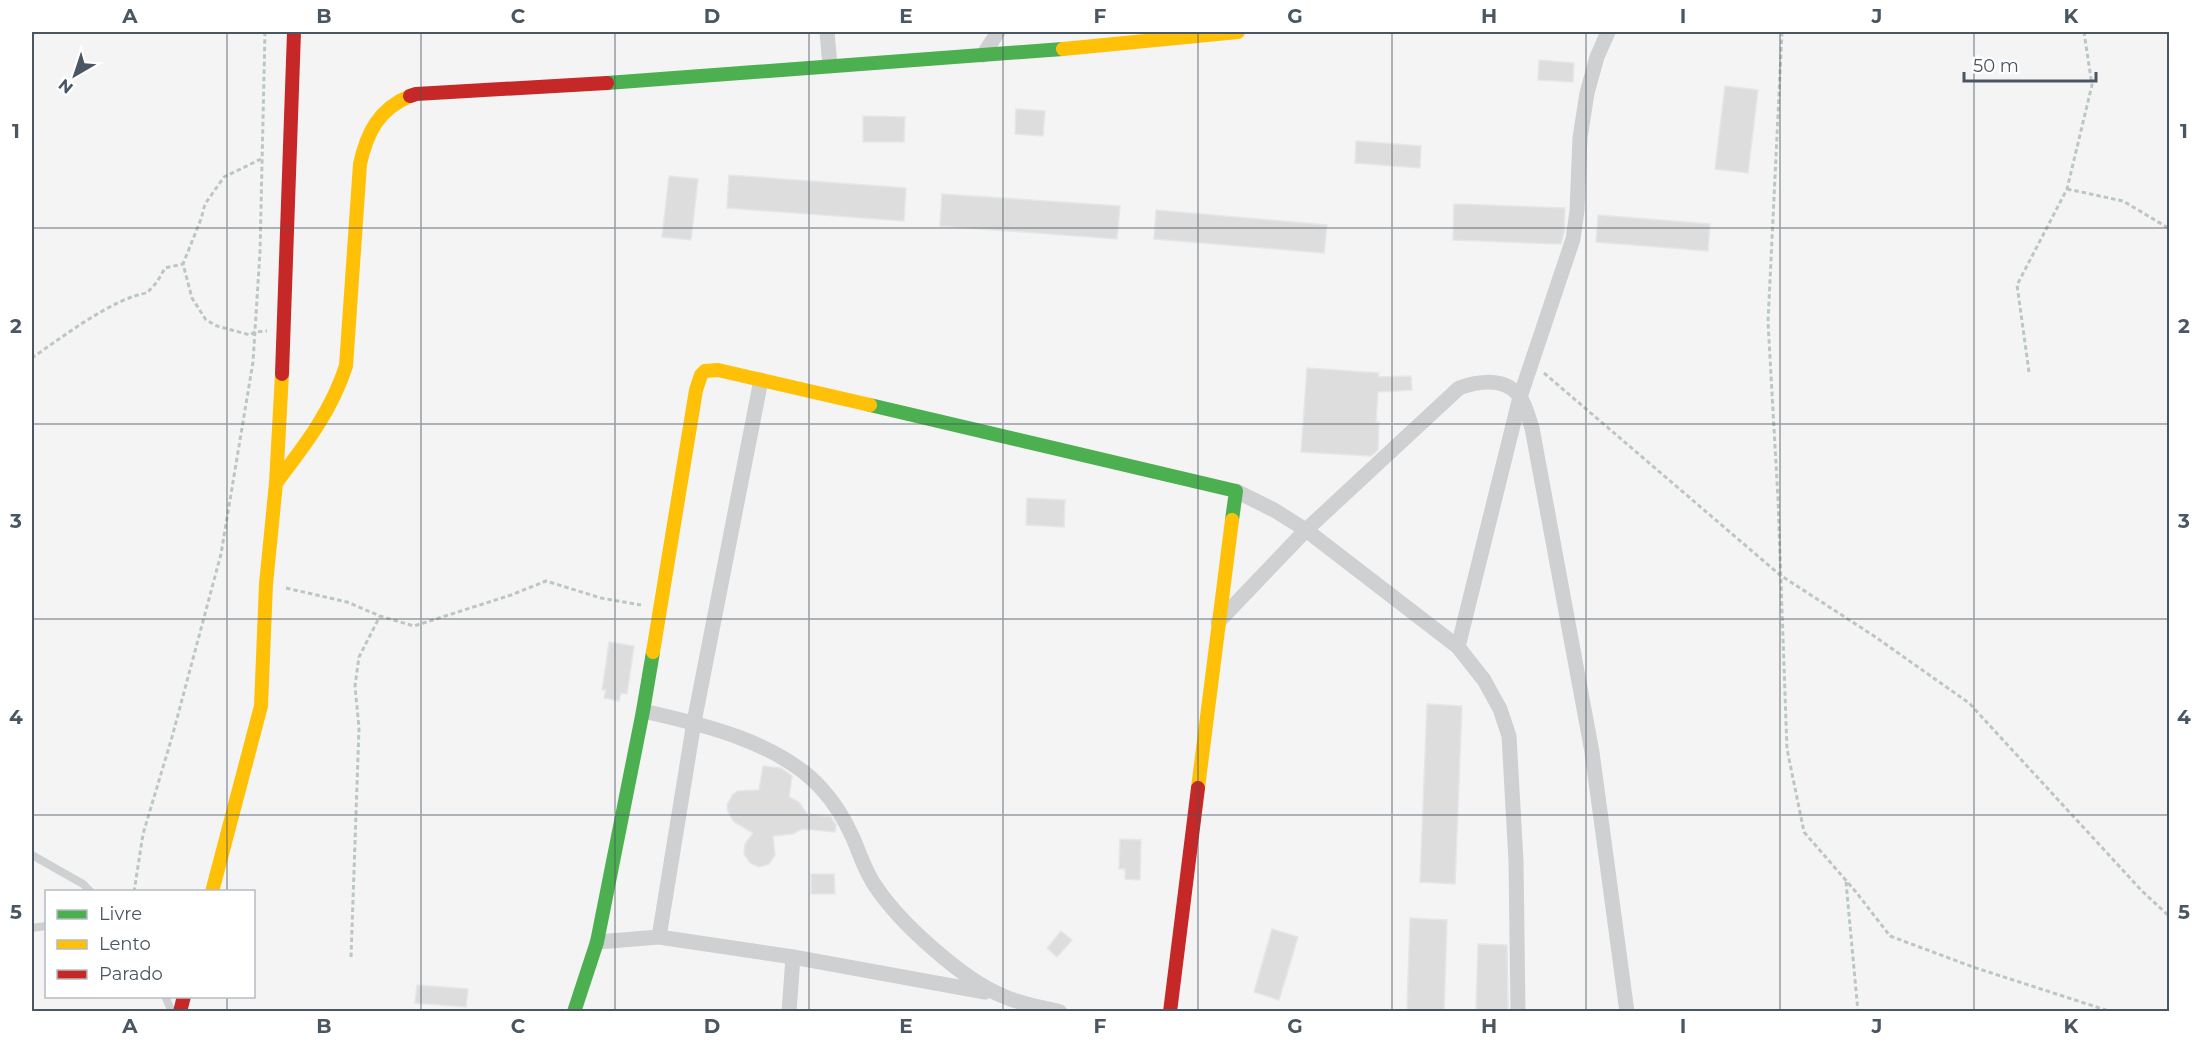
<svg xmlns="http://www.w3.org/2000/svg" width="2201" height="1043" font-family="Montserrat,sans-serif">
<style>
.building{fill:#ddddde;stroke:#e5e6e7;stroke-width:1.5}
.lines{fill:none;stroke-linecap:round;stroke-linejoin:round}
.path{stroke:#bcc7c4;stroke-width:3;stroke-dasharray:4.5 3;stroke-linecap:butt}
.lane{stroke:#ced0d2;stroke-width:8}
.street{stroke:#ced0d2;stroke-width:15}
.fast{stroke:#4caf50;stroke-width:14}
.slow{stroke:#ffc107;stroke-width:14}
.jam{stroke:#c62828;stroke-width:14}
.grid{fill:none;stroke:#4a5661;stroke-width:1.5;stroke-opacity:0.55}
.neatline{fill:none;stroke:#4a5661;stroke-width:2}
.grid-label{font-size:20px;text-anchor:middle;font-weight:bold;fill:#4a5661}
</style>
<rect width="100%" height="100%" fill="#f4f4f4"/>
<path class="building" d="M1539 60 1574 63 1573 82 1538 80Z
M1725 86 1758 90 1748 173 1715 169Z
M1016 109 1045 111 1043 136 1015 134Z
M863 116 905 117 904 142H863Z
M1356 141 1421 146 1420 168 1355 163Z
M729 175 906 188 904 221 727 208Z
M669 176 698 179 691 240 662 237Z
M942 194 1120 206 1117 239 940 226Z
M1454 204 1565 208 1564 232 1561 244 1453 240Z
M1156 210 1327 225 1324 253 1154 239Z
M1598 215 1710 224 1708 251 1596 242Z
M1307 368 1379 373 1378 377 1411 376 1412 390 1378 392 1376 422H1379L1378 450 1371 456 1301 452Z
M1027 498 1065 500 1064 527 1026 525Z
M609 642 634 646 627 694 621 693 619 701 604 698 606 690H602Z
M1427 704 1462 706 1455 884 1420 882Z
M763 766 781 768 792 776 789 797 799 802 807 814 831 817 836 825 835 832 802 829 793 834 773 836 775 855 769 864 759 867 750 863 744 854 745 844 753 833 734 822 728 812 727 805 733 794 738 791 759 790Z
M1120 839 1141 840 1140 880 1125 879V869H1119Z
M811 874H834L835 894H811Z
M1410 918 1447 920 1444 1011H1407Z
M1272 929 1298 937 1279 1000 1254 992Z
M1061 931 1072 940 1057 957 1047 948Z
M1478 944 1507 945 1508 1011H1476Z
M417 985 468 989 466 1007 415 1003Z"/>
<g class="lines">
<path class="path" d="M1782 32 1768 322 1778 499 1787 749 1804 832 1856 892 1890 936 1973 967 2112 1012
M261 159 224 177 205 204 201 219 183 264 192 298 206 320 217 326 250 335 255 332 267 331
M2067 189 2123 201 2170 229
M32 358C59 339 115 297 147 293L157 282 165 268 183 264
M2029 372 2017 285 2067 189 2092 85 2084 32
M1544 373 1780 575 1874 636 1969 703 2142 891 2170 917
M286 588 347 602 380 616 414 626 511 595 546 581 601 598 641 605
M1846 882 1858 1012
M134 892 143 834 172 737 221 554 253 362 260 252 265 32
M351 957 359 728 355 686 359 657 380 616"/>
<path class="lane" d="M32 855 83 884 91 892
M32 928 46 926
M165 996 172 1012"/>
<path class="street" d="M827 32 830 66
M983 55 998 32
M1236 491 1274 510 1306 530 1458 647 1484 680 1500 709 1509 736 1516 861 1518 1012
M1218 622 1306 530 1459 388C1479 381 1506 377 1520 397 1526 406 1529 419 1532 428L1592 752 1627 1012
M1458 647 1520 397 1573 239 1577 211 1580 138 1587 93 1597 57 1608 32
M643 711C702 724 779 742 821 788 834 802 845 820 853 838 860 854 865 872 876 887 900 923 963 980 1003 996 1020 1004 1041 1007 1060 1012
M659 937 694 722 761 380
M597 942 659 937 793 957 985 992
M789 1012 793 957"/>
<path class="fast" d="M607 83 1063 49
M870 405 1236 491 1232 520
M574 1012 597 942 643 711 653 652"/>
<path class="slow" d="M1063 49 1238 32
M276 483C305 445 331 412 346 366L360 164C367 132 379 109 410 96
M653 652 696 390 701 375 705 371 718 370 870 405
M1198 788 1232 520
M212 892 261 706 266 584 276 483 282 374"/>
<path class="jam" d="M410 96 416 94 607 83
M282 374 294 32
M180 1012 184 996
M1170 1012 1198 788"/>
</g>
<path class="grid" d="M227 32V892M421 32V1012M615 32V1012M809 32V1012M1003 32V1012M1198 32V1012M1392 32V1012M1586 32V1012M1780 32V1012M1974 32V1012M32 228H2170M32 424H2170M32 619H2170M32 815H2170M227 996V1012"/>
<rect width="2201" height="1043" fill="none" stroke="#ffffff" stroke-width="66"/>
<rect x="45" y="890" width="210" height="108" fill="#ffffff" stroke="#b7bbc0" stroke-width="1.5"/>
<rect x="57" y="910" width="30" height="9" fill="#4caf50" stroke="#b7bbc0" stroke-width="1.5"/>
<text x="99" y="920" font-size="18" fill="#4a5661">Livre</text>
<rect x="57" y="940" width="30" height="9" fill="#ffc107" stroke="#b7bbc0" stroke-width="1.5"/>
<text x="99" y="950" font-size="18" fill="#4a5661">Lento</text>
<rect x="57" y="970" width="30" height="9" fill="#c62828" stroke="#b7bbc0" stroke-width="1.5"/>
<text x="99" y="980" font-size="18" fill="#4a5661">Parado</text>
<g transform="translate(75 75) rotate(219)" stroke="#ffffff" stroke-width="4.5" paint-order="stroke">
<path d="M0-4.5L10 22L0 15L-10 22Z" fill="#4a5661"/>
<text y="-9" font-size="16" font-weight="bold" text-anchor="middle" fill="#4a5661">N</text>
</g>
<path d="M1964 72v9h132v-9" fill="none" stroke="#4a5661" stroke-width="3"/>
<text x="1973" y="72" font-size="18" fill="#4a5661" stroke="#ffffff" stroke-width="4.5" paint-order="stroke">50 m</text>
<rect x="33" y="33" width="2135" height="977" class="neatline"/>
<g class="grid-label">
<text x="130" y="23">A</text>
<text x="324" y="23">B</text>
<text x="518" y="23">C</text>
<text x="712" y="23">D</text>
<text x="906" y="23">E</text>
<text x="1100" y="23">F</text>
<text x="1295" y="23">G</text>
<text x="1489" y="23">H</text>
<text x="1683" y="23">I</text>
<text x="1877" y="23">J</text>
<text x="2071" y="23">K</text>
<text x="16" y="138">1</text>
<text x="2184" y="138">1</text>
<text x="16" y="333">2</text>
<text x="2184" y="333">2</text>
<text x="16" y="528">3</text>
<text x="2184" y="528">3</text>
<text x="16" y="724">4</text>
<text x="2184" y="724">4</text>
<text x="16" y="919">5</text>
<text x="2184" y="919">5</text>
<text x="130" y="1033">A</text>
<text x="324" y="1033">B</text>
<text x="518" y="1033">C</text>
<text x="712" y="1033">D</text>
<text x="906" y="1033">E</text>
<text x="1100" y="1033">F</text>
<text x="1295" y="1033">G</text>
<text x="1489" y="1033">H</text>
<text x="1683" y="1033">I</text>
<text x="1877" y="1033">J</text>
<text x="2071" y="1033">K</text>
</g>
</svg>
